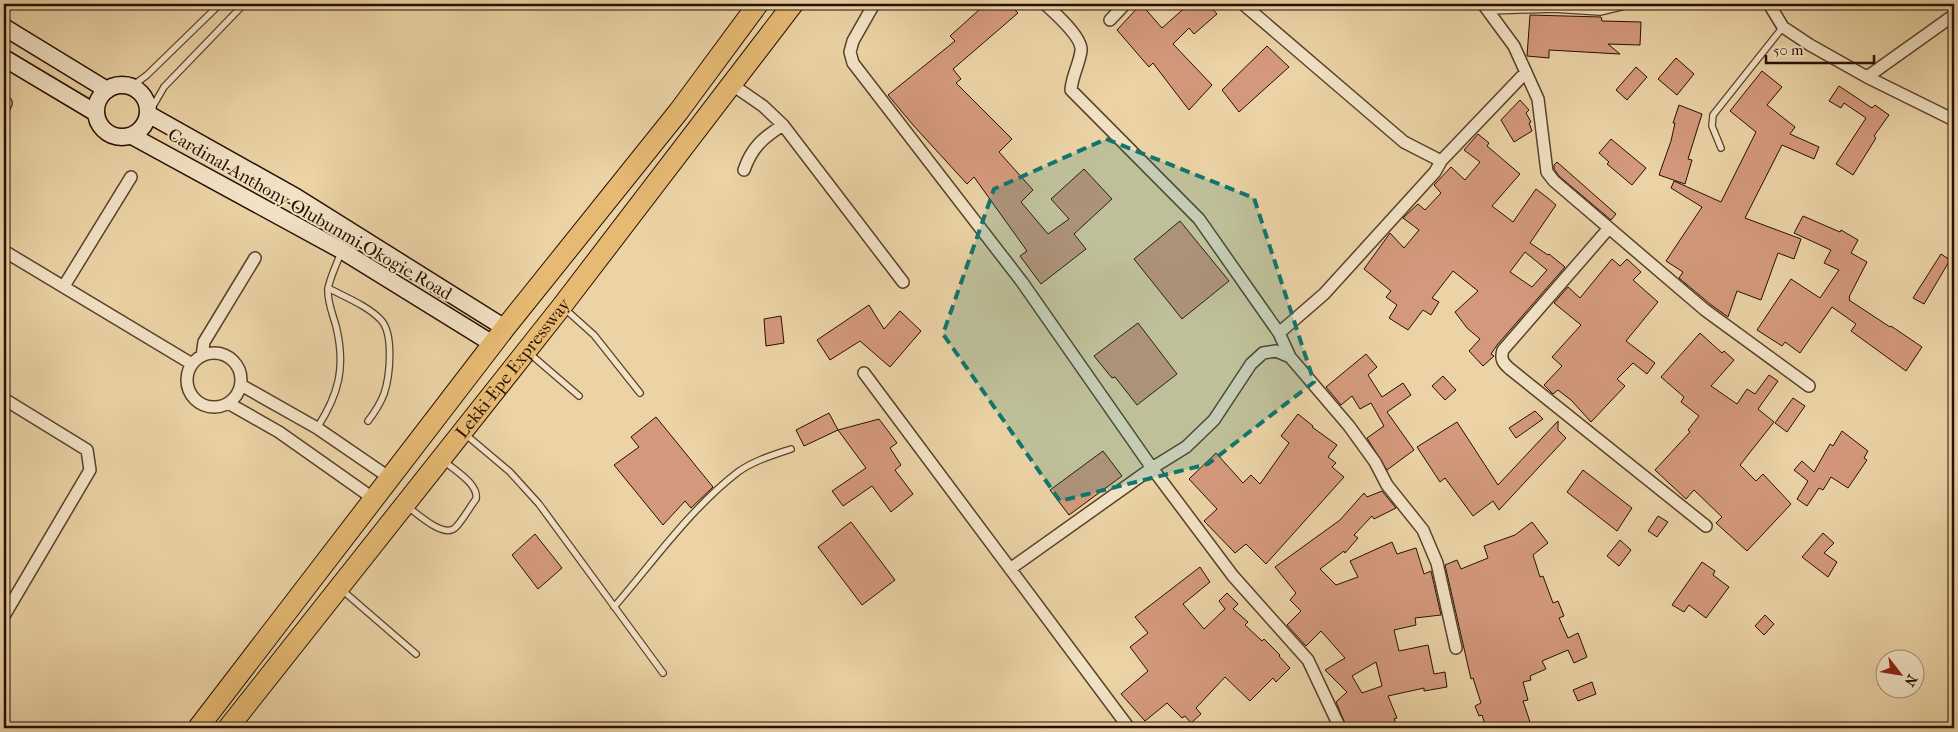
<svg xmlns="http://www.w3.org/2000/svg" width="1958" height="732" font-family="'IM FELL French Canon',serif">
<style>
.building{fill:#d4997c;stroke:#270f00;fill-rule:evenodd}
.lines{fill:none;stroke-linecap:round;stroke-linejoin:round}
.lane-casing{stroke:#58402a;stroke-width:8}
.street-casing{stroke:#58402a;stroke-width:14}
.secondary-casing{stroke:#270f00;stroke-width:19}
.highway-casing{stroke:#270f00;stroke-width:22}
.lane{stroke:#f2e2c5;stroke-width:5.5}
.street{stroke:#f2e2c5;stroke-width:11}
.secondary{stroke:#f2e2c5;stroke-width:16}
.highway{stroke:#e6ba73;stroke-width:20}
.marked{fill:#0f766e;fill-opacity:0.2;stroke:#0f766e;stroke-width:4;stroke-dasharray:10 6;stroke-linejoin:round}
.labels{text-anchor:middle;stroke-width:4;stroke-linejoin:round;paint-order:stroke}
.street-label{font-size:18px;fill:#270f00;stroke:#f2e2c5}
</style>
<rect width="100%" height="100%" fill="#ebd3a6"/>
<filter id="stains"><feTurbulence type="fractalNoise" baseFrequency=".004" numOctaves="4"/><feColorMatrix values="0 0 0 0 .2 0 0 0 0 .09 0 0 0 0 .02 0 0 0 .5 -.17"/></filter>
<radialGradient id="worn" r=".72"><stop offset=".6" stop-color="#630" stop-opacity="0"/><stop offset="1" stop-color="#630" stop-opacity=".3"/></radialGradient>
<path class="building" d="M975 4H1009L1018 13 953 69 961 79 956 83 1012 139 999 152 1033 190 1021 202 1048 234 1069 219 1051 199 1084 169 1112 199 1074 234 1086 249 1041 284 1020 256 1027 251 974 177 967 184 913 125 888 95 955 41 950 36 980 9Z
M1141 4 1162 28 1189 4H1208L1217 14 1194 34 1189 28 1173 44 1212 85 1189 110 1153 63 1149 67 1117 30Z
M1530 15 1601 17 1602 21 1641 22 1640 45 1608 44 1620 54 1549 50V58L1527 56Z
M1267 46 1289 67 1239 112 1222 90Z
M1676 58 1694 74 1677 95 1658 79Z
M1636 67 1647 77 1627 100 1616 90Z
M1762 71 1782 87 1767 105 1795 127 1790 134 1819 147 1814 159 1782 145 1745 218 1801 239 1794 259 1778 253 1761 300 1737 291 1728 317 1710 304 1679 278 1683 272 1666 261 1702 207 1671 188 1674 181 1721 202 1756 132 1730 111Z
M1839 86 1872 108 1875 105 1889 115 1874 136 1876 138 1853 175 1836 164 1866 118 1844 103 1841 108 1829 101Z
M1520 100 1529 110 1526 113 1531 122 1529 123 1532 131 1514 142 1501 120Z
M1679 105 1702 114 1688 159 1692 160 1685 184 1659 175 1671 141 1675 123H1673Z
M1478 134 1489 143 1487 146 1520 174 1492 206 1513 222 1536 189 1549 199 1556 205 1530 243 1548 255 1549 254 1565 267 1497 345 1491 354 1494 356 1483 366 1469 351 1480 339 1467 328 1455 312 1478 291 1453 271 1432 298 1439 302 1431 315 1423 310 1408 330 1389 318 1397 305 1386 297 1391 291 1364 269 1390 233 1404 248 1419 230 1403 218 1418 204 1425 210 1441 193 1434 185 1451 167 1465 180 1480 162 1464 150ZM1525 252 1547 270 1532 287 1510 272Z
M1611 139 1646 168 1632 185 1607 164 1609 162 1599 153Z
M1557 162 1616 214 1611 220 1559 176 1554 169V165Z
M1803 216 1840 232 1841 230 1858 240 1851 253 1867 262 1849 297 1850 298 1849 300 1890 327 1891 326 1922 347 1906 371 1851 331 1856 324 1832 307 1800 353 1785 342 1782 346 1757 330 1791 279 1820 298 1839 270 1824 263 1831 250 1794 233Z
M1180 221 1229 281 1182 319 1134 259Z
M1941 254 1950 260 1924 304 1913 298Z
M1612 259 1620 266 1627 259 1641 272 1633 280 1658 302 1626 341 1655 363 1647 374 1633 363 1617 379 1625 386 1591 422 1571 400 1558 390 1553 394 1544 385 1562 366 1552 357 1581 325 1554 303 1568 287 1580 298Z
M869 305 884 329 900 311 921 331 890 367 860 341 830 360 817 340Z
M781 316 784 343 766 346 764 319Z
M1138 323 1177 374 1137 405 1115 377 1112 378 1094 356Z
M1700 333 1722 353 1724 351 1734 360 1711 386 1737 404 1747 389 1755 394 1769 375 1778 381 1758 409 1774 422 1740 465 1756 481 1763 474 1791 504 1747 551 1716 523 1722 517 1694 490 1686 499 1655 470 1690 432 1688 430 1699 416 1681 402 1684 397 1661 377Z
M1366 354 1377 367 1368 375 1382 397 1403 383 1411 395 1387 412 1414 450 1387 470 1367 438 1384 426 1371 403 1360 409 1352 396 1341 405 1326 387Z
M1443 376 1456 390 1445 400 1432 386Z
M1793 398 1805 406 1787 432 1775 423Z
M1535 411 1543 419 1516 438 1509 428Z
M829 413 838 430 804 446 796 430Z
M1298 414 1313 426 1312 427 1337 445 1328 457 1336 463 1332 467 1344 477 1266 564 1246 544 1235 553 1204 521 1217 509 1189 479 1216 453 1243 483 1251 475 1260 484 1289 443 1281 436Z
M656 417 713 487 691 508 685 501 663 525 614 465 639 447 631 437Z
M879 419 897 443 890 448 901 465 895 470 913 494 891 512 872 486 843 506 832 491 866 468 838 430Z
M1558 421V430L1566 438 1499 510 1493 501 1473 516 1445 478 1440 482 1417 447 1457 422 1498 485Z
M1842 431 1868 451 1864 458 1867 460 1848 488 1831 477 1823 490 1819 488 1807 506 1797 499 1808 481 1794 470 1802 461 1814 472 1830 444 1833 446Z
M1103 451 1122 476 1069 515 1050 490Z
M1583 470 1632 508 1617 531 1567 492Z
M1382 491 1396 508 1374 519 1372 516 1354 535 1358 538 1345 553 1344 551 1320 569 1336 585 1358 577 1350 561 1392 542 1397 554 1416 548 1424 574 1431 571 1441 615 1415 618 1416 625 1394 630 1399 651 1428 645 1434 674 1445 672 1447 687 1424 691V688L1388 696 1397 718 1394 719 1398 728H1347L1336 702 1347 692 1325 670 1345 658 1321 631 1306 646 1287 625 1301 611 1290 600 1296 593 1275 567 1340 520 1364 493 1367 497ZM1376 662 1382 686 1362 693 1352 676Z
M1658 516 1668 522 1657 537 1648 531Z
M851 522 895 580 862 605 818 547Z
M1532 522 1548 543 1533 555 1540 577 1543 576 1553 603 1558 601 1564 616 1559 618 1568 638 1578 633 1587 657 1574 663 1568 650 1542 661 1546 669 1530 676 1531 680 1523 682 1528 700 1523 701 1532 728H1486L1482 715 1479 716 1475 706 1481 703 1473 678 1471 679 1445 565 1457 560 1461 569 1488 558 1484 546 1515 535Z
M1823 533 1834 543 1824 553 1837 562 1828 577 1802 557Z
M535 534 562 568 538 589 512 555Z
M1620 540 1631 550 1619 566 1607 556Z
M1702 562 1715 571 1713 575 1729 587 1706 618 1689 605 1684 612 1672 605Z
M1200 567 1210 582 1183 604 1204 629 1225 609 1219 601 1227 593 1238 604 1233 609 1248 622 1245 625 1262 641 1264 639 1280 655 1279 656 1290 668 1276 682 1273 678 1250 701 1225 677 1196 708 1201 714 1191 723 1185 716 1182 718 1167 703 1145 721 1121 694 1148 671 1130 647 1148 633 1135 617Z
M1765 615 1774 624 1764 635 1755 626Z
M1592 682 1596 694 1578 701 1573 690Z"/>
<g class="lines">
<defs>
<path id="lane" d="M1489 11 1553 9 1600 12 1633 4
M131 87 147 75 220 4
M149 113 164 87 244 4
M1721 148 1712 126 1713 115 1783 27
M328 288C345 297 368 306 381 320 394 334 390 376 384 394 380 404 375 412 368 421
M565 309 594 335 640 393
M529 353 579 396
M317 428C339 394 346 367 336 326 333 315 327 301 328 289 330 277 337 264 341 252
M465 434 510 472 539 504 663 673
M408 507C418 514 443 538 455 528 463 520 469 508 476 499 479 484 454 470 444 461
M342 590 416 654
M614 607C653 562 691 508 738 472 753 461 773 455 791 449"/>
<path id="street" d="M874 4 853 41 850 52 853 63 1022 282 1152 468 1233 576 1308 660 1340 728
M1045 4C1055 13 1083 38 1081 51 1079 65 1072 76 1071 90L1199 219 1279 333 1290 357
M1243 4 1404 142 1441 161 1526 72
M1483 4 1514 46 1538 99 1547 172 1554 181 1705 310 1809 386
M1769 4 1783 27 1810 45 1867 77 1954 120
M1110 20 1125 4
M1867 77 1954 15
M731 84 763 106 783 125 903 282
M4 107 6 103
M744 170C752 147 763 138 783 125
M1609 228 1503 350C1500 359 1503 363 1510 369L1706 526
M4 251 192 364
M64 286 131 177
M1279 333 1324 294 1435 172 1441 161
M187 380a27 27 0 1 1 54 0a27 27 0 1 1-54 0Z
M202 356 204 342 255 258
M864 373 1129 728
M241 385 317 428 390 478
M4 399 87 450 90 470 4 616
M228 403 279 432 374 499
M1010 569 1152 468 1186 447 1214 420 1251 364 1263 353 1276 351 1290 357 1349 426 1375 462 1387 485 1423 530 1437 563 1456 648"/>
<path id="secondary" d="M4 27 107 90
M4 58 96 113
M96 111a26 26 0 1 1 52 0a26 26 0 1 1-52 0Z
M148 114 296 197 505 328
M132 136 341 250 493 344"/>
<g id="highway">
<path d="M198 728 505 328 679 111 758 4"/>
<path id="s1" d="M228 728 562 306 793 4"/>
</g>
</defs>
<use href="#lane" class="lane-casing"/>
<use href="#street" class="street-casing"/>
<use href="#secondary" class="secondary-casing"/>
<use href="#highway" class="highway-casing"/>
<use href="#lane" class="lane"/>
<use href="#street" class="street"/>
<use href="#secondary" class="secondary"/>
<use href="#highway" class="highway"/>
</g>
<path class="marked" d="M1106 139 1254 198 1314 382 1208 464 1060 501 943 334 994 189Z"/>
<g class="labels">
<g class="street-label">
<text transform="translate(310 214) rotate(30)" y="6">Cardinal Anthony Olubunmi Okogie Road</text>
<text dy="6" stroke="none"><textPath href="#s1" startOffset="459">Lekki-Epe Expressway</textPath></text>
</g>
</g>
<rect width="1958" height="732" fill="none" stroke="#ebd3a6" stroke-width="20"/>
<rect x="5" y="5" width="1948" height="722" fill="none" stroke="#270f00" stroke-width="2.5"/>
<rect x="10" y="10" width="1938" height="712" fill="none" stroke="#270f00"/>
<g transform="translate(1900 674) rotate(121)"><circle r="24" fill="#f2e2c5" stroke="#a18e76"/>
<path d="M0-4L9 19L0 12L-9 19Z" fill="#8f2418"/>
<text y="-8" font-size="14" font-weight="bold" text-anchor="middle" fill="#270f00">N</text>
</g>
<path d="M1766 55v8h108v-8" fill="none" stroke="#270f00" stroke-width="2.5"/>
<text x="1773" y="55" font-size="15" fill="#270f00" stroke="#f2e2c5" stroke-width="4" paint-order="stroke">50 m</text>
<rect width="100%" height="100%" filter="url(#stains)"/>
<rect width="100%" height="100%" fill="url(#worn)"/>
</svg>
